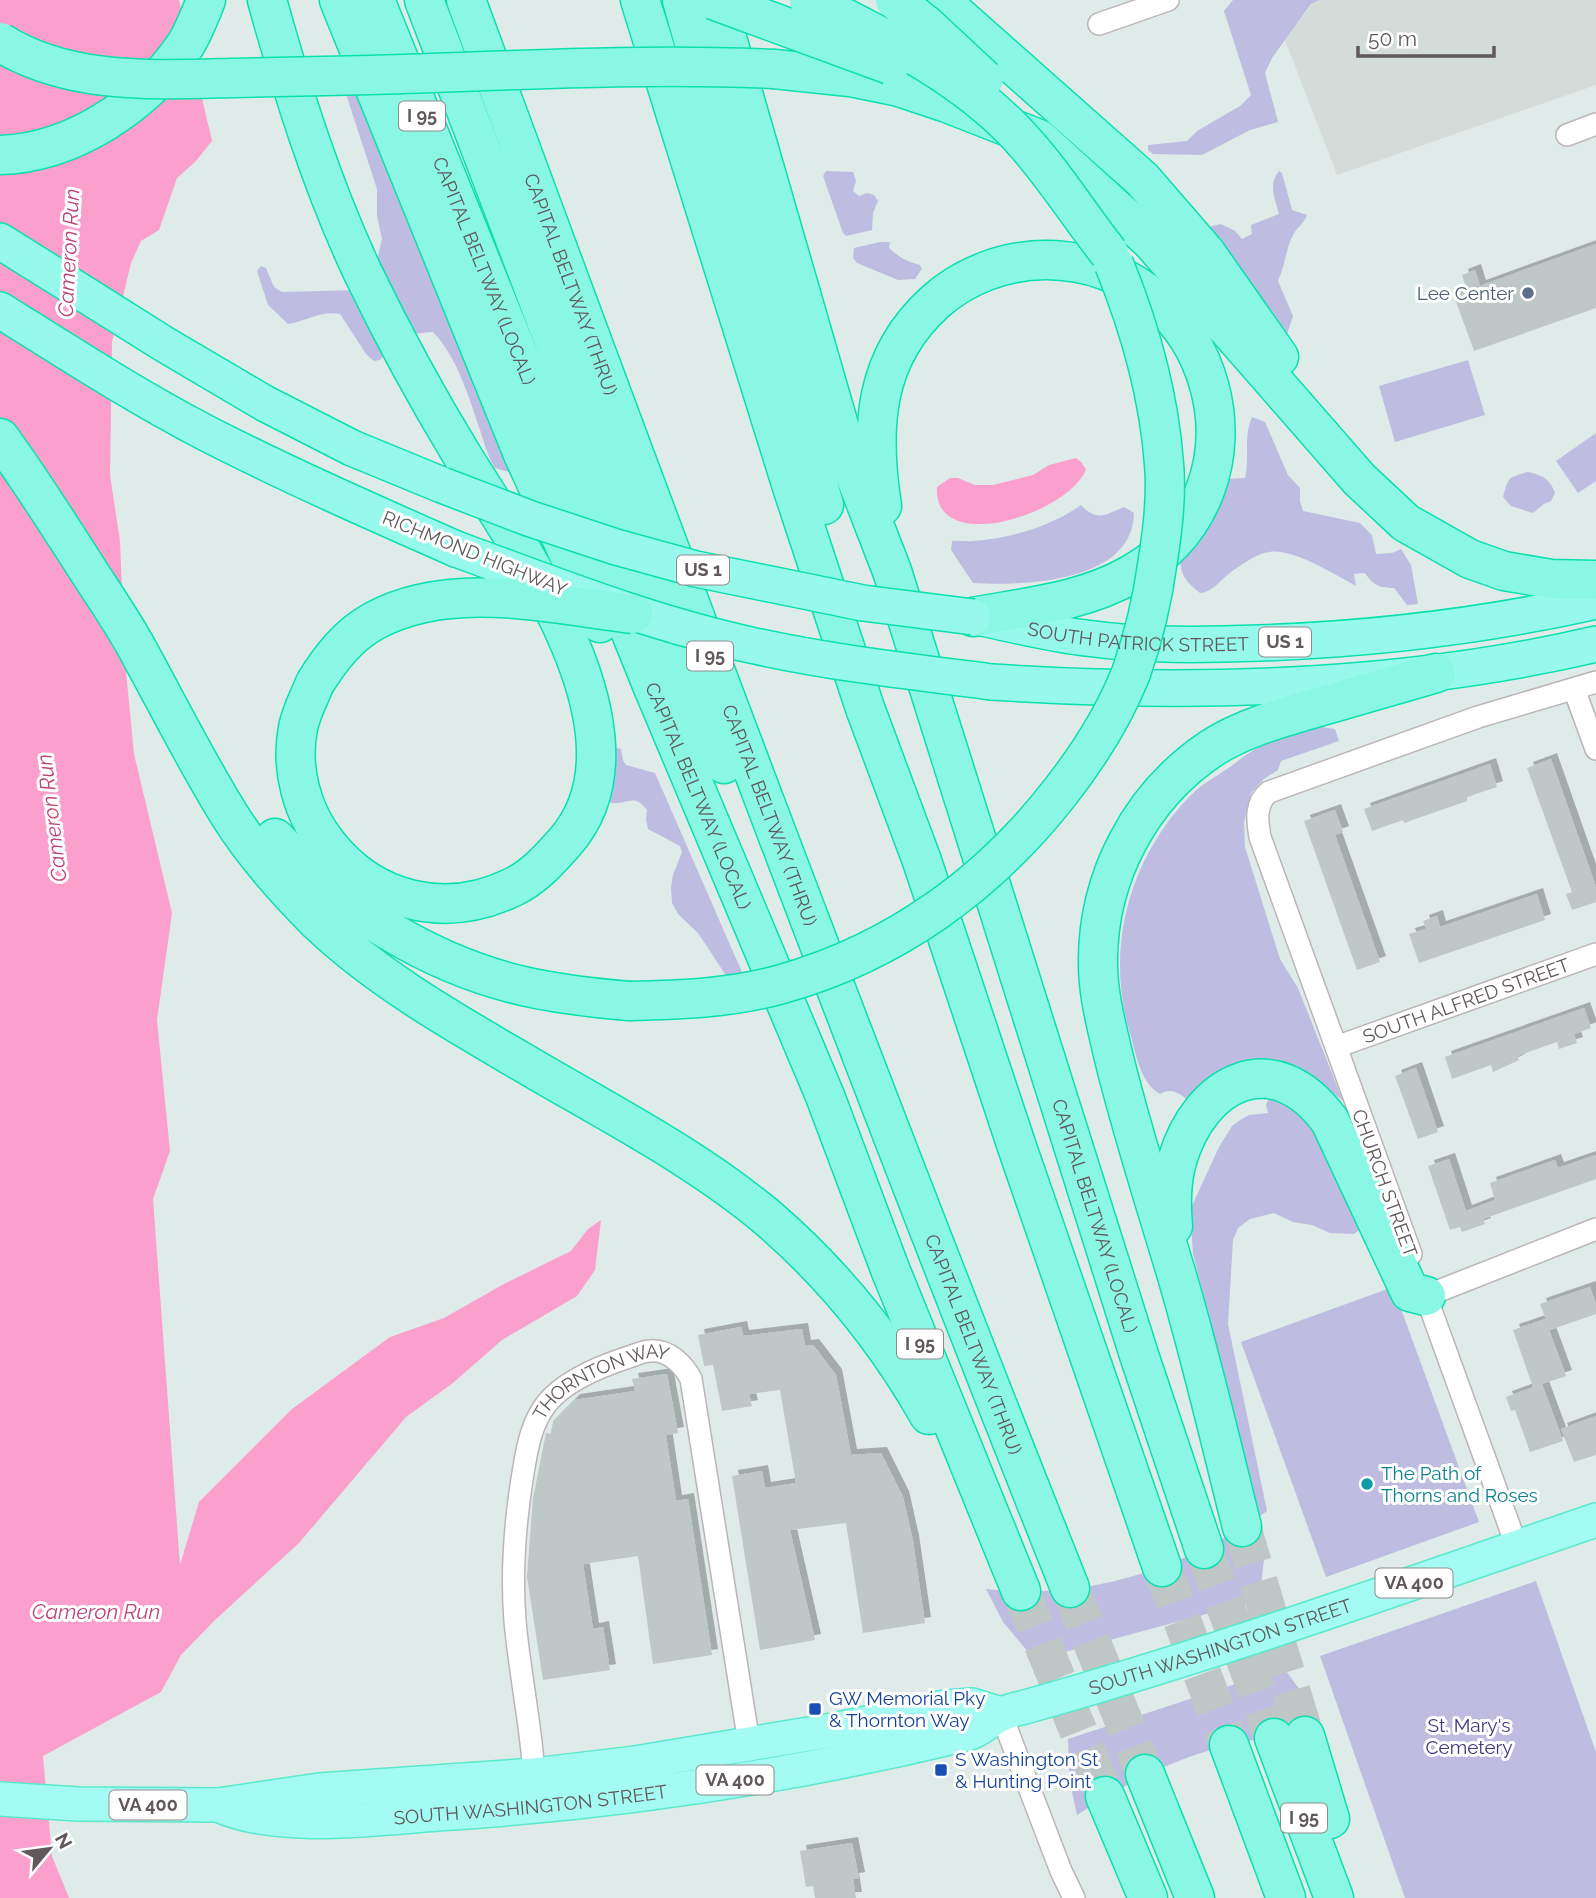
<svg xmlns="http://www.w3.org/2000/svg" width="1596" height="1898" font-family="Raleway,sans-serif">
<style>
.industrial{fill:#d4dcda}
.green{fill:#bfbce2}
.water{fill:#fba0cc}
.building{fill:#bec8c6;filter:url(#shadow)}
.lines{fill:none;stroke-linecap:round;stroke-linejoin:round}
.motorway-tunnel{stroke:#bfc6c6;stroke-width:38;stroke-dasharray:38 19;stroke-linecap:butt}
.minor-casing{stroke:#bcb5b7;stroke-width:24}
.primary-casing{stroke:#59eacc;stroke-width:36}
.trunk-casing{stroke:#0ae0ad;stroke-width:38}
.motorway-casing{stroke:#0ae0ad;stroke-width:41}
.minor{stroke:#fff;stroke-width:21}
.primary{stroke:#a4fbf3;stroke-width:33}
.trunk{stroke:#97f9ec;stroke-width:35}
.motorway{stroke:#8af7e4;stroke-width:38}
.trunk-bridge-casing{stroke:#0ae0ad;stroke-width:38;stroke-linecap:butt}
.motorway-bridge-casing{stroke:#0ae0ad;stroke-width:41;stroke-linecap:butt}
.trunk-bridge{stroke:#97f9ec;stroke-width:35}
.motorway-bridge{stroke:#8af7e4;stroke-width:38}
.service-dot{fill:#5c6f8a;stroke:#fff;stroke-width:2.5}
.culture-dot{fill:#0f9aa8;stroke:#fff;stroke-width:2.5}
.transit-dot{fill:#1a4fb4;stroke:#fff;stroke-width:2.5}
.labels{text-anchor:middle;stroke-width:6;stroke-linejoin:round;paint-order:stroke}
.shield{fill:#fff;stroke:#908a8c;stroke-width:2}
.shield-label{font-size:18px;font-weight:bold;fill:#60585b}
.street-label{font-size:19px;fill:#60585b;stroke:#fff}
.service-label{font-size:19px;fill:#4e5e75;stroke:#fff;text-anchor:end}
.culture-label{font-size:19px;fill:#0d838f;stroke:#fff;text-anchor:start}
.transit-label{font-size:19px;fill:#164399;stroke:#fff;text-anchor:start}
.park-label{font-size:19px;fill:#403780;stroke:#fff}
.water-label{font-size:21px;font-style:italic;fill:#bc4576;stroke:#fff}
</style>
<defs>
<filter id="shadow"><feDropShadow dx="6" dy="-6" stdDeviation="0" flood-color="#0004"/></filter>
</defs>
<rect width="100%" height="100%" fill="#dfebe9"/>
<path class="industrial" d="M1320 0H1596V85L1337 175 1285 40 1312 4Z"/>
<path class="green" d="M1233 0H1320L1311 4 1272 58 1265 73 1278 122 1250 130 1202 155 1153 154 1148 150V145L1187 141 1197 131 1240 106 1251 95 1224 11Z
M363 93 520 475 495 468C487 455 484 442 479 427 468 395 457 357 433 332L410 334 376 265 382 239 377 216V189L346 94Z
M826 171 853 172 856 181 853 191 859 196 867 193 874 195 878 201 873 213 872 230 846 236 843 233 823 176Z
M1279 171 1282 173 1292 210 1307 215C1304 224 1297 227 1293 235 1286 248 1285 266 1278 281L1293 316 1287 334 1230 253 1208 227 1221 224 1235 231 1242 239 1252 234 1251 225 1279 214C1275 199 1268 184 1279 171Z
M880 242H890L889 248C898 257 908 262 920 265L922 269 915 279 898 280 857 263 853 258 854 248Z
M261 266 266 268 274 287 282 292 358 290 388 352 380 360 374 361 366 354 340 314C321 310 307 321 288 324L268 305 257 271Z
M1468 360 1485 415 1395 442 1379 386Z
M1252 417 1265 422 1288 475 1300 488V501L1303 511 1360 523 1372 535 1376 554 1392 553 1401 549 1411 565 1418 604 1407 605 1394 588C1379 588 1373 585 1365 573L1354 574 1356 586C1333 574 1289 545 1264 553 1253 556 1240 566 1231 572 1220 580 1213 592 1200 593 1187 583 1180 575 1180 558L1225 479 1245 478C1250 457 1243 437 1252 417Z
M1596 433V481L1578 493 1556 461Z
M1528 472C1542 475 1550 479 1555 493L1551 501 1544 504 1533 513 1511 506 1503 497C1509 476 1508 478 1528 472Z
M1081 505C1097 522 1105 515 1124 507L1134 513C1133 583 1023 586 973 583L951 550 952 541C959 540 966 542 973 541 1009 539 1052 526 1081 505Z
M1322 727 1335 729 1339 741 1281 761 1278 770 1264 779 1251 793 1244 822 1245 847 1280 959 1298 988 1343 1101 1330 1090 1312 1082 1187 1100C1178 1092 1172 1088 1160 1094 1139 1082 1136 1052 1129 1030 1105 946 1130 857 1191 795 1203 783 1217 776 1230 767 1240 760 1250 751 1261 746 1280 737 1301 732 1322 727Z
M611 746 621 749 623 760 626 765 655 773 745 979 729 980 698 933 678 914 672 903 671 888 673 875 682 852 680 846 648 829 646 819 647 810C635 794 630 803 615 803 611 804 608 801 604 800Z
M1284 1093 1322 1135 1361 1229 1354 1234 1330 1233 1312 1225 1293 1222 1274 1213 1250 1219 1238 1228 1233 1240 1228 1324 1267 1511 1260 1516 1265 1552 1259 1600 1035 1660 1003 1622 986 1589C1082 1601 1182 1570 1260 1515L1193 1254 1190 1210 1219 1147 1232 1126 1240 1120 1249 1115 1268 1113 1266 1105 1270 1096Z
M1393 1287 1479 1522 1326 1577 1241 1342Z
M1536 1581 1596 1752V1898H1405L1320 1656Z
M1284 1668 1310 1704 1324 1736C1303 1737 1281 1736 1260 1739 1193 1749 1133 1778 1077 1815L1069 1778 1068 1739Z"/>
<path class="water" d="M0 0H179L212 141 195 162 177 178 159 230 141 241 131 263 112 342 110 475 120 541 125 661 134 754 172 913 157 1020 170 1151 153 1199 180 1565 199 1502 292 1409 390 1337 444 1318 502 1285 571 1251 588 1229 601 1220 595 1270 577 1296 502 1340 453 1383 406 1417 299 1543 213 1622 181 1655 161 1692 43 1756 52 1856 69 1898H0Z
M1076 458 1081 462 1086 469C1071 513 933 558 937 487L950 478H958L975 485H993L1033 475 1049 465Z"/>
<path class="building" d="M1596 244V308L1474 351 1454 296 1467 291 1462 275 1475 270 1480 286Z
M1551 759 1596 887V902L1572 910 1566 894 1572 892 1527 768Z
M1490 764 1497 787 1467 797V801L1404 823 1403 820 1372 831 1364 809Z
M1335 810 1343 832 1335 835 1380 962 1357 970 1304 821Z
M1537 894 1545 920 1419 963 1409 934 1426 929 1423 921 1437 916 1440 927Z
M1584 1008 1591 1028 1574 1034 1577 1043 1559 1049 1557 1042 1517 1056 1519 1060 1493 1072 1491 1065 1452 1079 1445 1057Z
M1416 1068 1438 1132 1418 1139 1395 1076Z
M1596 1155V1179L1483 1219 1485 1224 1462 1232 1460 1227 1450 1230 1428 1166 1449 1159 1466 1211 1495 1200 1490 1183 1555 1160 1558 1168Z
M1590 1287 1596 1305V1314L1550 1330 1540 1304Z
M1545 1319 1566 1376 1533 1387 1513 1330Z
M741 1327 743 1336 802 1329 805 1346 813 1345 836 1375 851 1455 881 1453 903 1497 913 1541 925 1623 863 1633 846 1523 790 1530 815 1640 760 1650 732 1476 762 1471 765 1488 796 1483 780 1390 749 1394 752 1406 722 1411 713 1365 704 1366 698 1335Z
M667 1374 678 1433 666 1435 676 1501 688 1499 712 1655 653 1664 638 1556 583 1564 593 1629 603 1627 610 1670 543 1680 527 1577 533 1498 546 1433 551 1434 553 1421 574 1400 635 1391 632 1379Z
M1542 1384 1563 1441 1530 1452 1515 1410 1511 1411 1506 1397Z
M1596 1416V1455L1574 1462 1561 1429Z
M852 1843 859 1878 853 1879 856 1898H815L813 1886 806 1887 800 1851Z"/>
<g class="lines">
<path class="motorway-tunnel" d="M1242 1527 1305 1736
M1204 1549 1274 1738
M1162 1567 1229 1745
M1070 1588 1145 1774
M1021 1591 1105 1796"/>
<defs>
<g id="minor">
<path d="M1099 24 1168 0"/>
<path d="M1567 135 1596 124"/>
<path d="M1574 689 1596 749"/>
<path id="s1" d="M1336 1047 1596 954"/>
<path d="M1411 1254 1260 837C1257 820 1255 803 1269 792L1478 717 1596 682"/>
<path d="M1423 1288 1517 1547"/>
<path d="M1426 1296 1596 1229"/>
<path d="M1001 1714 1061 1871 1074 1898"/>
<path id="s2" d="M535 1785C532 1730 520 1676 515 1621 511 1571 515 1522 523 1473 527 1449 531 1423 547 1403 566 1380 601 1366 629 1357 636 1355 643 1351 650 1351 668 1349 684 1365 691 1379L749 1743"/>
</g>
<g id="primary">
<path d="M0 1799 78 1804 218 1805 319 1790 534 1775 635 1763 833 1730 945 1707 972 1705 1001 1714"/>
<path id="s3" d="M218 1805C278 1832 372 1819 437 1814 615 1803 794 1776 967 1734 979 1731 987 1722 998 1716 1006 1711 1016 1709 1025 1707 1218 1653 1406 1585 1596 1520"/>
</g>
<g id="trunk">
<path d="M0 241 164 344 264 403 352 448 442 485"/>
<path d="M0 310C67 352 135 396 206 433 288 475 372 512 456 549"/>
<path id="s4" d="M982 618C1016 625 1051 634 1086 638 1143 646 1203 645 1260 643 1373 639 1485 626 1596 601"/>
<path d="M992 682C1193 695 1400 690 1596 644"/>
</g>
<g id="motorway">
<path d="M267 0C293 93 322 186 363 273 393 335 426 396 462 455 519 548 658 736 565 842 550 859 534 877 513 887 446 920 373 902 328 845 302 813 290 769 298 728 301 712 309 698 315 683"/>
<path d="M339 0 523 454 600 623"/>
<path id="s5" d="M375 0 652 685 825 1096 890 1269 1021 1591"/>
<path d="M424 0 618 510 724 764"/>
<path id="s6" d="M466 0C662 532 860 1062 1070 1588"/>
<path d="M640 0 792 487 865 708 922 861 1017 1147 1162 1567"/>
<path d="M682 0 824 505"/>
<path id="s7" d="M716 0 849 460 892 571 1139 1355 1204 1549"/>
<path d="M940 0 1142 179 1206 253 1279 357"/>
<path d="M774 69 850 77 899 87 947 103 1039 139 1151 241 1359 479 1406 523 1470 559 1504 571 1551 579 1596 580"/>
<path d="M0 155C73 153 146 104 186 44 194 31 200 15 206 0"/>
<path d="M0 438C30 479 57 522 84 564 103 594 123 622 139 652 169 707 197 763 230 816 254 854 286 890 318 922 377 978 447 1018 517 1059 601 1109 693 1155 768 1218 833 1274 887 1341 929 1415"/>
<path d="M882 506C870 429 873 358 935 302 965 275 1006 260 1046 260 1219 262 1281 491 1130 575 1083 602 1025 607 973 617"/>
<path d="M275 838C341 909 429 964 523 986 558 994 594 998 629 1001"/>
<path d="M1173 1226C1171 1204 1171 1182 1177 1161 1200 1081 1274 1044 1330 1121L1410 1292 1426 1296"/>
<path d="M1242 1527C1220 1440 1200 1352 1174 1266 1153 1196 1130 1125 1113 1054 1106 1024 1098 994 1098 964 1097 878 1140 796 1212 748 1245 727 1284 717 1322 706 1360 695 1398 684 1436 673"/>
<path d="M1305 1736 1330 1819"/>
<path d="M1274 1738 1334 1898"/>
<path d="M1229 1745 1286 1898"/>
<path d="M1145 1774 1195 1898"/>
<path d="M1105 1796 1148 1898"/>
</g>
</defs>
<use href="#minor" class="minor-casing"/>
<use href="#primary" class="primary-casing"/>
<use href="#trunk" class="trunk-casing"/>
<use href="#motorway" class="motorway-casing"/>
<use href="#minor" class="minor"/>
<use href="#primary" class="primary"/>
<use href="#trunk" class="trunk"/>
<use href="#motorway" class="motorway"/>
<defs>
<path id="trunk-bridge" d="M442 485 531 519 616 547 696 569 863 603 973 617
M456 549C555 585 652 624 755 646 833 663 913 672 992 682"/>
<path id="motorway-bridge" d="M713 0 890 65
M809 0C883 37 961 74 1018 135 1052 171 1078 214 1109 253
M895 0 926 25 984 79
M0 42C68 85 154 80 232 78 278 77 324 76 370 75 505 71 640 63 774 69
M315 683C330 659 348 635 374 621 451 579 550 604 633 614
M629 1001C680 1000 733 998 782 984 895 952 989 884 1061 791 1089 755 1114 716 1131 673 1144 636 1153 597 1158 559 1163 528 1167 496 1164 464 1159 395 1140 328 1114 264"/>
</defs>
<use href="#trunk-bridge" class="trunk-bridge-casing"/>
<use href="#motorway-bridge" class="motorway-bridge-casing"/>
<use href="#trunk-bridge" class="trunk-bridge"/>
<use href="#motorway-bridge" class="motorway-bridge"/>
</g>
<circle class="service-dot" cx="1528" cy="293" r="7"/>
<circle class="culture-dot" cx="1367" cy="1484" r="7"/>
<g class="transit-dot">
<rect x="808" y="1702" width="14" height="14" rx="3.5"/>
<rect x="934" y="1763" width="14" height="14" rx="3.5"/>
</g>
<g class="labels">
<g class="shield">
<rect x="399" y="101.5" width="46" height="29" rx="5"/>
<rect x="677" y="555.5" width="52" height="29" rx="5"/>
<rect x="1259" y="627.5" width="52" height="29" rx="5"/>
<rect x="687" y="641.5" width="46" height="29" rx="5"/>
<rect x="897" y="1329.5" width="46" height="29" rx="5"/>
<rect x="1375.5" y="1568.5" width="77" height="29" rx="5"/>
<rect x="696.5" y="1765.5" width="77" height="29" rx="5"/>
<rect x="109.5" y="1790.5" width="77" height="29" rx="5"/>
<rect x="1281" y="1803.5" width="46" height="29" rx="5"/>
</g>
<g class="shield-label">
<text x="422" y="122">I 95</text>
<text x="703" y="576">US 1</text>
<text x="1285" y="648">US 1</text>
<text x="710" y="662">I 95</text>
<text x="920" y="1350">I 95</text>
<text x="1414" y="1589">VA 400</text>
<text x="735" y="1786">VA 400</text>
<text x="148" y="1811">VA 400</text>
<text x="1304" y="1824">I 95</text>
</g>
<g class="street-label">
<text dy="7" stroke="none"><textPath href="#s5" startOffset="292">CAPITAL BELTWAY (LOCAL)</textPath></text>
<text dy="7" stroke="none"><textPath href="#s6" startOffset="303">CAPITAL BELTWAY (THRU)</textPath></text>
<text transform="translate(475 553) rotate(22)" y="7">RICHMOND HIGHWAY</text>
<text dy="7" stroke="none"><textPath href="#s4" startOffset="158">SOUTH PATRICK STREET</textPath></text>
<text dy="7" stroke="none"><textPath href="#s5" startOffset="859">CAPITAL BELTWAY (LOCAL)</textPath></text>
<text dy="7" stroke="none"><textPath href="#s6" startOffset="870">CAPITAL BELTWAY (THRU)</textPath></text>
<text dy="7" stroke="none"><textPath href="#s1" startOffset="138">SOUTH ALFRED STREET</textPath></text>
<text transform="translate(1385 1183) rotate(70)" y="7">CHURCH STREET</text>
<text dy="7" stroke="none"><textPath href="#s7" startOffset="1274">CAPITAL BELTWAY (LOCAL)</textPath></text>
<text dy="7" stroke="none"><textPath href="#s6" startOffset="1437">CAPITAL BELTWAY (THRU)</textPath></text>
<text dy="7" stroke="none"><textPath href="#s2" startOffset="448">THORNTON WAY</textPath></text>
<text dy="7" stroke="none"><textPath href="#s3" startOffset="1027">SOUTH WASHINGTON STREET</textPath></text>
<text dy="7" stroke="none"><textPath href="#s3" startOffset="315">SOUTH WASHINGTON STREET</textPath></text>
</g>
<g class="service-label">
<text x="1514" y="300">Lee Center</text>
</g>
<g class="culture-label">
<text x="1381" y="1480">The Path of<tspan x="1381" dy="22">Thorns and Roses</tspan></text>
</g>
<g class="transit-label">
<text x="829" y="1705">GW Memorial Pky<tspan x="829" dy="22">&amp; Thornton Way</tspan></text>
<text x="955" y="1766">S Washington St<tspan x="955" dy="22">&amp; Hunting Point</tspan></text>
</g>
<g class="park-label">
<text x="1469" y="1732">St. Mary's<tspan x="1469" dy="22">Cemetery</tspan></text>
</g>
<g class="water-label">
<text transform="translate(69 253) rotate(-87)" y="7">Cameron Run</text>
<text transform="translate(52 818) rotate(-97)" y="7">Cameron Run</text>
<text x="96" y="1619">Cameron Run</text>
</g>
</g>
<g transform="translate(49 1849) rotate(61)" stroke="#ffffff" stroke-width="5" paint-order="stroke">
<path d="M0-5L12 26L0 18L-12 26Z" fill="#60585b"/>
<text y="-10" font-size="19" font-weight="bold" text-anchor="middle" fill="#60585b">N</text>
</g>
<path d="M1358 46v10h136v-10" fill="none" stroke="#60585b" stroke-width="3.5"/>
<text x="1368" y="46" font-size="21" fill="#60585b" stroke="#ffffff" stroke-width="5" paint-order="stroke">50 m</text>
</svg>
